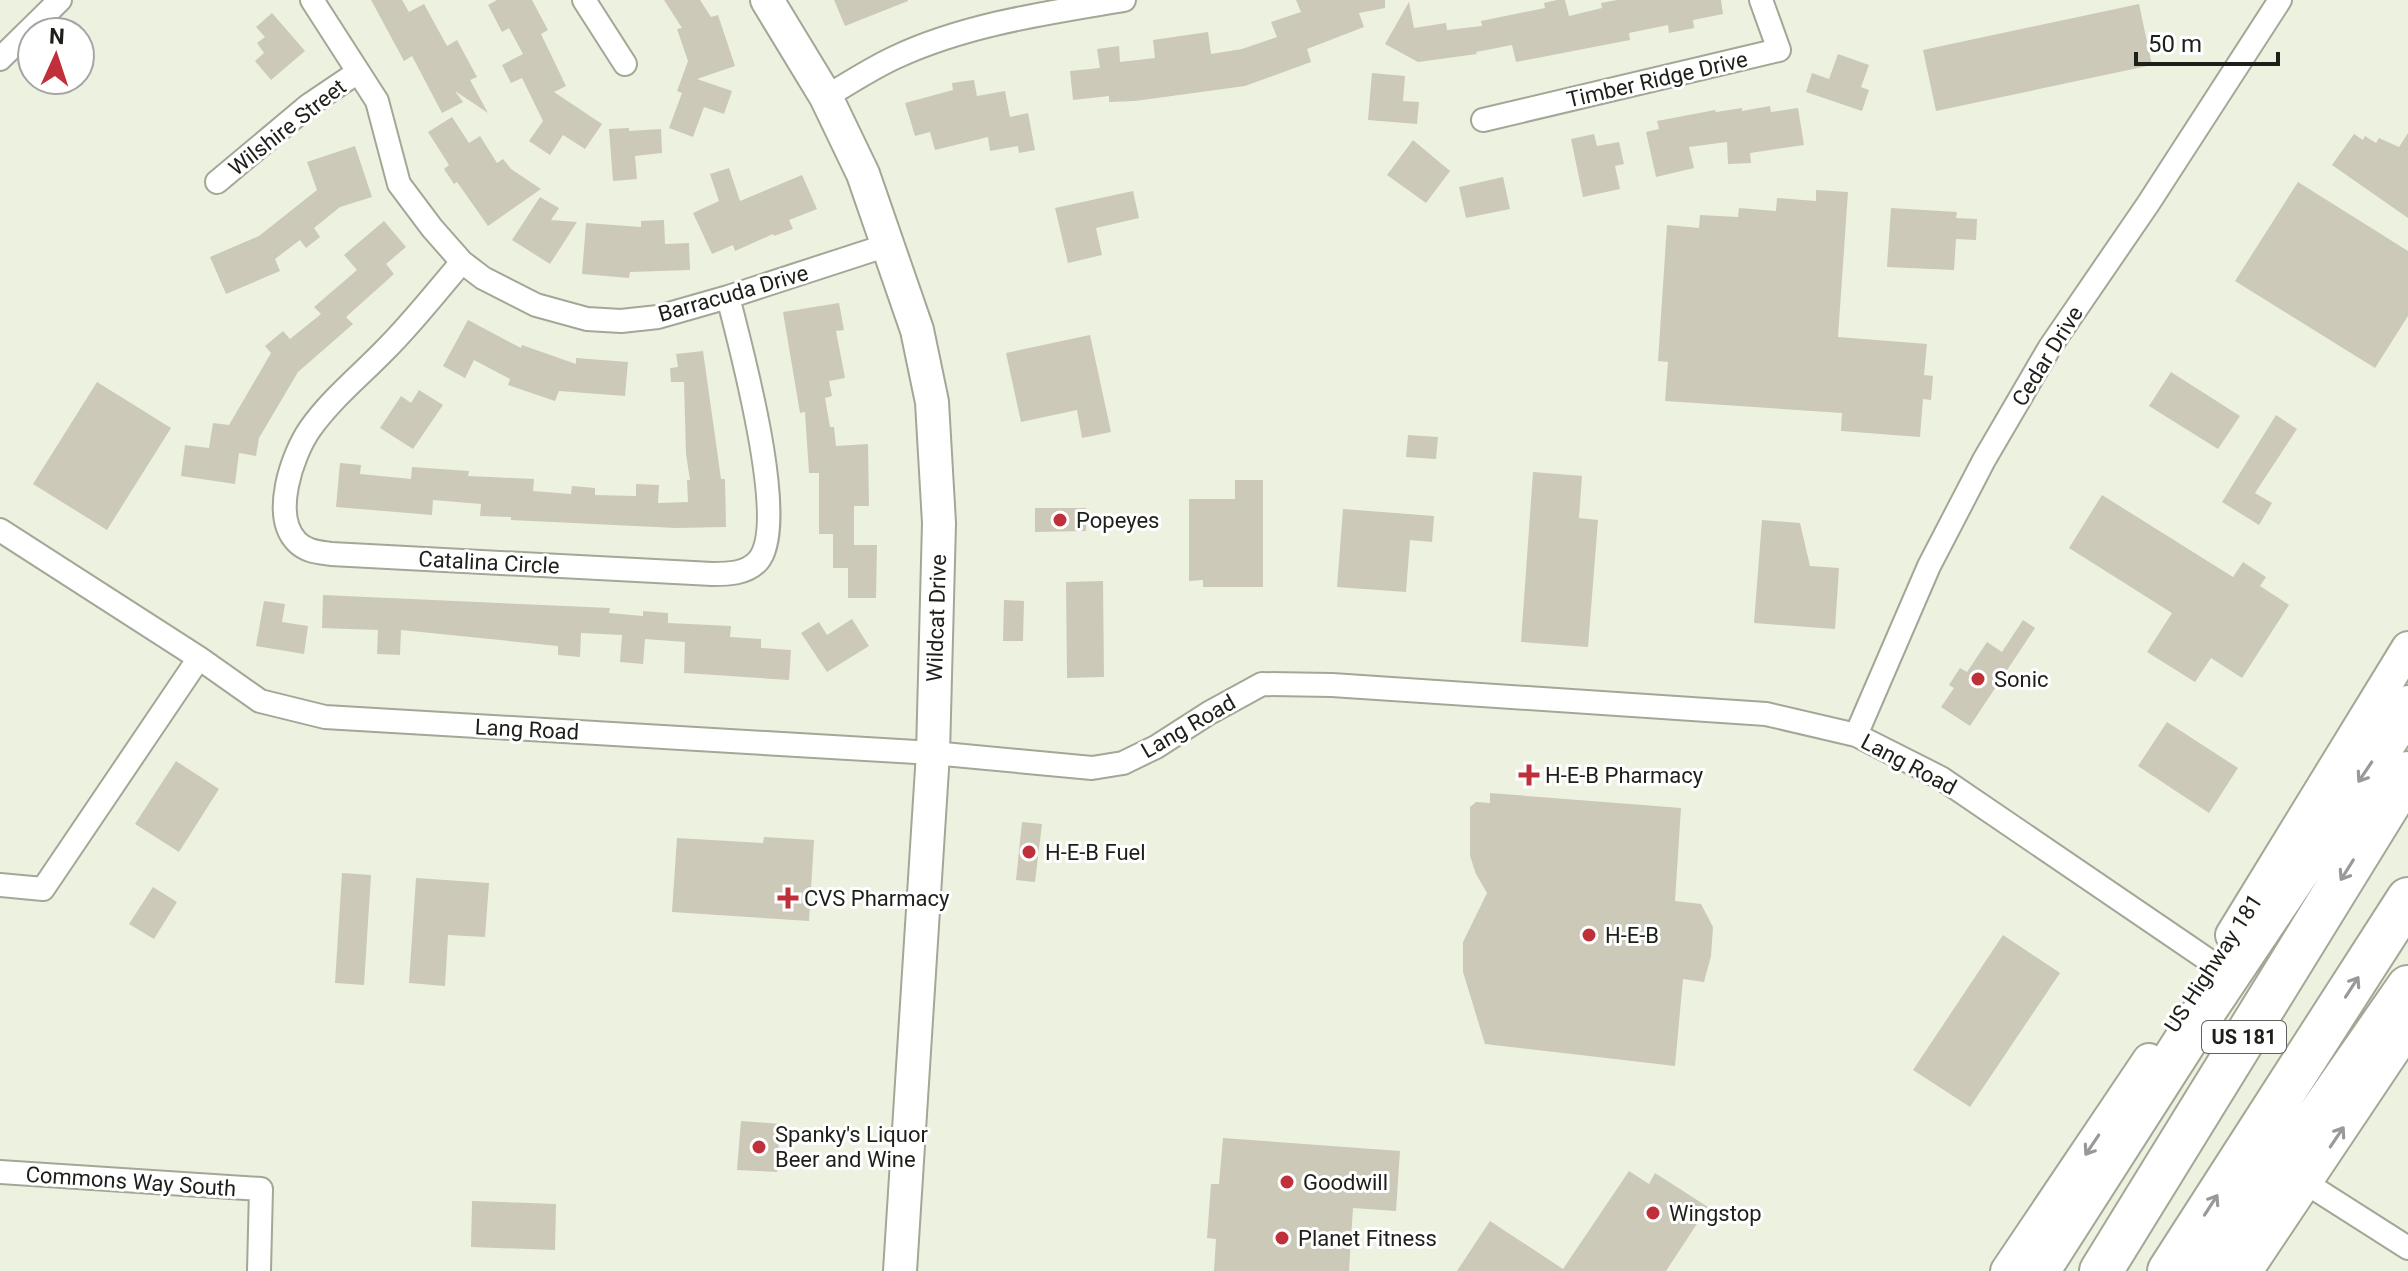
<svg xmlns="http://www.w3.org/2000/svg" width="2408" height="1271" font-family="Roboto,sans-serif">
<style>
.building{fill:#ccc9b8}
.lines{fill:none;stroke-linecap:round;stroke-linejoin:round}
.minor-casing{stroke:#a2a796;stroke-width:26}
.secondary-casing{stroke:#a2a796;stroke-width:36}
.motorway-casing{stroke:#a2a796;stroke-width:46}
.minor{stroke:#fff;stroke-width:22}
.secondary{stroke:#fff;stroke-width:32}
.motorway{stroke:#fff;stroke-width:42}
.oneway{stroke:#999a98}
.poi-dot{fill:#c0303b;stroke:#fff;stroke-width:3}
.labels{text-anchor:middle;stroke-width:6;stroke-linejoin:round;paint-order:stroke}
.shield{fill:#fff;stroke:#61625e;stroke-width:2}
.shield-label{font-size:20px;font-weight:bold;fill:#1d1f19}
.street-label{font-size:22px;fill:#1d1f19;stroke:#fff}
.poi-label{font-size:22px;fill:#1d1f19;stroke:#fff;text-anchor:start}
</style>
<rect width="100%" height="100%" fill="#edf2e0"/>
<path class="building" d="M371 0H402L409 12 424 4 447 46 457 40 477 77 470 80 488 113 455 91 463 102 442 113 412 56 404 61Z
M497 0H532L548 30 541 34 566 86 554 92 602 124 585 149 563 135 550 155 529 141 543 121 522 78 511 83 502 65 523 54 509 28 502 32 488 5Z
M664 0H700L711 17 718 15 735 66 697 79 732 91 724 114 704 107 693 137 669 128 682 93 677 91 688 61 677 29 682 28Z
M834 0H908V1L845 26Z
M1296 0H1385V8L1359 13 1364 27 1307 49 1311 62 1245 86 1135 101 1109 102V96L1073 100 1070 71 1100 68 1097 49 1119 46 1120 62 1155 58 1153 40 1208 32 1211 54 1242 49 1277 37 1271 22 1301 12Z
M1557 0H1565L1569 16 1602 8 1601 3 1617 0H1721L1723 14 1693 20 1694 28 1669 33 1668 25 1629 33 1630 40 1516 62 1512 45 1476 52 1477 54 1418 62 1385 44 1409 2 1414 28 1446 23 1447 30 1482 26 1481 21 1545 8 1544 3Z
M2139 4 2152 65 1936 111 1923 50Z
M272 13 305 51 271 80 255 61 264 53 257 43 265 37 256 27Z
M1838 54 1869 65 1861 87 1869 90 1862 111 1806 92 1812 73 1829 79Z
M1372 73 1405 76 1403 101 1419 102 1417 124 1368 120Z
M974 80 977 96 1005 91 1010 117 1028 113 1035 150 1019 153 1018 146 990 151 988 137 935 150 930 132 915 136 905 103 953 90 952 83Z
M1770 106 1771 112 1798 108 1804 145 1750 153 1751 163 1728 164 1727 142 1689 147 1694 168 1656 177 1646 132 1659 129 1657 121 1715 110 1716 112 1742 108V111Z
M452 117 469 143 480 136 497 163 503 159 511 169 541 189 488 226 457 182 454 184 444 169 449 165 428 132Z
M629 128V131L661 129 662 153 635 156 637 179 613 181 609 129Z
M2408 133V218L2332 165 2354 134 2363 140 2365 136 2376 143 2379 138 2399 147Z
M1594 134 1597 146 1619 142 1624 164 1615 166 1620 189 1583 197 1571 139Z
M1413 140 1450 171 1426 203 1387 175Z
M355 146 372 197 340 207 314 228 320 237 306 248 300 240 275 259 280 271 226 294 210 257 259 236 317 190 307 162Z
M729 168 740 201 802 175 817 209 789 220 793 229 774 236 773 234 735 251 733 245 712 254 693 213 719 201 710 174Z
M1503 177 1510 209 1466 218 1459 187Z
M2298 182 2408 251V316L2375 368 2235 281Z
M1816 190 1848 192 1838 337 1927 344 1924 375 1933 376 1931 400 1923 399 1920 437 1841 431 1842 413 1665 401 1668 362 1658 361 1667 225 1699 228 1700 215 1738 217 1739 208 1776 211 1777 198 1816 201Z
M1133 191 1139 218 1096 228 1102 255 1068 263 1055 208Z
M540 197 559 208 551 220 577 222 550 264 512 240Z
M1891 208 1957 212 1956 218 1977 219 1976 240 1956 239 1954 270 1887 267Z
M664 220 665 244 689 243 690 270 630 272 629 278 582 274 586 223 641 227V221Z
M384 221 406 247 386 264 394 274 346 317 353 324 298 372 259 438 256 456 239 453 235 484 181 476 185 445 209 448 213 423 229 425 271 353 265 346 283 331 290 339 321 314 314 307 357 270 344 255Z
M839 303 844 330 836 331 845 378 829 381 832 396 825 398 830 427H834L836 446 868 444 869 506H854V545H877L876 598H848V568H833V534H819V473H809L805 412 800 413 783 312Z
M468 320 521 348 522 345 576 364V358L628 362 625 396 559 391 555 401 508 385 510 379 474 360 465 378 443 366Z
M1090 335 1111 432 1082 438 1077 410 1021 422 1006 353Z
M703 351 721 479H725L726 527 676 528 511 520V517L480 516 481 504 433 500 432 515 336 507 340 463 361 465 360 474 411 479 412 467 469 471 468 476 534 479 533 491 571 494 572 486 595 488V495L636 496V484L659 485 658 503 688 502 687 480H690L686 454 684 382H671L670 368 678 367 676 354Z
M2171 372 2240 416 2218 449 2149 406Z
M97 382 171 428 107 530 33 484Z
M419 390 443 405 413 449 380 428 401 396 411 403Z
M2276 415 2297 429 2255 493 2272 503 2259 525 2222 502Z
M1408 435 1438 437 1436 459 1406 457Z
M1533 472 1582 476 1579 518 1598 520 1588 647 1521 642Z
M1235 480H1263V587H1203V580L1189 581V499H1235Z
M2102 495 2233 577 2243 562 2266 577 2260 586 2289 605 2242 678 2211 658 2195 682 2147 652 2172 613 2069 548Z
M1035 508H1086V531L1035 532Z
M1343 509 1434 516 1432 542 1410 540 1406 592 1337 587Z
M1762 520 1800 523 1810 566 1839 568 1835 629 1754 623Z
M1103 581 1104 677 1067 678 1066 582Z
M323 595 610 608 609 613 643 616V611L668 613V623L731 626 730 637 761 639V648L791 650 789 680 684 673 685 642 645 639 643 664 620 662 622 635 581 633 580 657 558 655V646L401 630 400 655 377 654 378 630 322 628Z
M1004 600 1024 601 1023 641H1003Z
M264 601 285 604 282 622 308 626 304 654 256 646Z
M852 619 869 646 827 672 801 633 819 622 827 635Z
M2023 620 2035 628 1970 726 1941 707 1954 688 1949 685 1960 668 1967 672 1987 642 2002 652Z
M2167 722 2238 768 2209 813 2138 766Z
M176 761 219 789 179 852 135 824Z
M1490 793 1681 808 1675 901 1701 904 1713 927 1711 956 1704 982 1683 979 1675 1066 1485 1044 1463 972V942L1487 893 1476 874 1470 856V807L1476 802 1490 803Z
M1022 822 1042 824 1035 882 1016 880Z
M764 837 814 840 809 921 672 912 677 838 763 843Z
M342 873 371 875 364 985 335 983Z
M416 878 489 883 485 937 448 935 445 986 409 983Z
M153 887 177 902 154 939 129 924Z
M2003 935 2060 973 1970 1107 1913 1070Z
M741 1121 780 1124 777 1172 737 1170Z
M1223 1138 1400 1151 1396 1211 1353 1208 1349 1271H1214L1216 1239 1207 1238 1211 1184H1219Z
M1629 1171 1649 1184 1655 1173 1708 1207 1666 1271H1457L1490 1221 1563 1269Z
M472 1201 556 1204 555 1250 471 1247Z"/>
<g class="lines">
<defs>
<path id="minor" d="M312 0 377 101 399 184 432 228 462 262 483 278 536 305 587 319 621 321 658 317 728 297 888 245
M584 0 625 64
M0 59 60 0
M826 97C849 83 872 68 896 57 967 24 1047 13 1124 0
M1483 120 1779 50 1761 0
M217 182 309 105 358 72
M462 262C437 291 413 322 386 349 361 375 331 399 310 429 292 455 271 516 297 542 307 552 319 552 331 554L712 574C728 574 746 574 758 561 790 524 740 345 728 297
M0 530 199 658 260 701 325 717 933 753 1092 768 1123 763 1156 747 1209 713 1262 684 1332 685 1766 714 1856 735 1941 778 2214 964
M1856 735 1929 566 1984 460 2050 347 2148 204 2280 0
M0 885 43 889 199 658
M0 1172 261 1189 259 1271
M2306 1183 2408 1248"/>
<path id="secondary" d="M767 0 826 97 863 174 917 330 932 402 939 523 933 753 900 1271
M2232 935 2408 648
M2007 1271 2149 1060
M2246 1271 2408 1029"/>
<path id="motorway" d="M2038 1271 2207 1007 2408 707
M2101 1271 2408 773
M2169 1271 2408 899
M2211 1271 2408 987"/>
</defs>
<use href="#minor" class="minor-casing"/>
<use href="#secondary" class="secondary-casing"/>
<use href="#motorway" class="motorway-casing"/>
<use href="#minor" class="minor"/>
<use href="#secondary" class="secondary"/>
<use href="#motorway" class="motorway"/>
</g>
<defs><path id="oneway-shaft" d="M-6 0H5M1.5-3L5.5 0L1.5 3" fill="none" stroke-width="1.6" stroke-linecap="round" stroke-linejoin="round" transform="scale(2)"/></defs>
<g class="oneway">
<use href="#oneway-shaft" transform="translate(2365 772) rotate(124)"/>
<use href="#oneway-shaft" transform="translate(2347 870) rotate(122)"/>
<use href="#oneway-shaft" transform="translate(2352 987) rotate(-57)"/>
<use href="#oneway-shaft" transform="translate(2337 1137) rotate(-56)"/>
<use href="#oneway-shaft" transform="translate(2092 1145) rotate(124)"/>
<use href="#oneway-shaft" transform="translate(2211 1205) rotate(-57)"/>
</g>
<g class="poi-dot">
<circle cx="1060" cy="520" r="8"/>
<circle cx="1978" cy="679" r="8"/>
<path d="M1525 763h8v8h8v8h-8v8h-8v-8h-8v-8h8z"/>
<circle cx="1029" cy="852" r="8"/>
<path d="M784 886h8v8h8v8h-8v8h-8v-8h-8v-8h8z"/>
<circle cx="1589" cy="935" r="8"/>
<circle cx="759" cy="1147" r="8"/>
<circle cx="1287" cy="1182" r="8"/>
<circle cx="1653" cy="1213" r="8"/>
<circle cx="1282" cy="1238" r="8"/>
</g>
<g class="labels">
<rect class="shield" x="2202" y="1021" width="84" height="32" rx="6"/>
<g class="shield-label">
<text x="2244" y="1044">US 181</text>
</g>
<g class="street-label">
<text transform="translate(1657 79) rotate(-13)" y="8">Timber Ridge Drive</text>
<text transform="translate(287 127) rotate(-38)" y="8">Wilshire Street</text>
<text transform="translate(733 293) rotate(-16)" y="8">Barracuda Drive</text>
<text transform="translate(2047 356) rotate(-58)" y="8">Cedar Drive</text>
<text transform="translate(489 562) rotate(3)" y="8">Catalina Circle</text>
<text transform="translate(936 618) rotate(-88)" y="8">Wildcat Drive</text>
<text transform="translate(1188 726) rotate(-30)" y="8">Lang Road</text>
<text transform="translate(527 729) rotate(3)" y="8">Lang Road</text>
<text transform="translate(1909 764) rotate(28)" y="8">Lang Road</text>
<text transform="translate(2213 963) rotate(-57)" y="8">US Highway 181</text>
<text transform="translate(131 1181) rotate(4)" y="8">Commons Way South</text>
</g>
<g class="poi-label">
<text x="1076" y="528">Popeyes</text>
<text x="1994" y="687">Sonic</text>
<text x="1545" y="783">H-E-B Pharmacy</text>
<text x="1045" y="860">H-E-B Fuel</text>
<text x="804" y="906">CVS Pharmacy</text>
<text x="1605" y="943">H-E-B</text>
<text x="775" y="1142">Spanky's Liquor<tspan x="775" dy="25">Beer and Wine</tspan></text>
<text x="1303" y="1190">Goodwill</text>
<text x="1669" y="1221">Wingstop</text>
<text x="1298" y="1246">Planet Fitness</text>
</g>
</g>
<g transform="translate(56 56) rotate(3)"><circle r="38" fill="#ffffff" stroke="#a5a5a3" stroke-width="2"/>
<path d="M0-6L14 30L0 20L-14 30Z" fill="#c0303b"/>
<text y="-12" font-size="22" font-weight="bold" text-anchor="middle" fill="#1d1f19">N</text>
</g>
<path d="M2136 52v12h142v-12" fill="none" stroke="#1d1f19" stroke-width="4"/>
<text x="2148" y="52" font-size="24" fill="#1d1f19" stroke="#ffffff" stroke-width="6" paint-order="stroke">50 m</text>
</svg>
